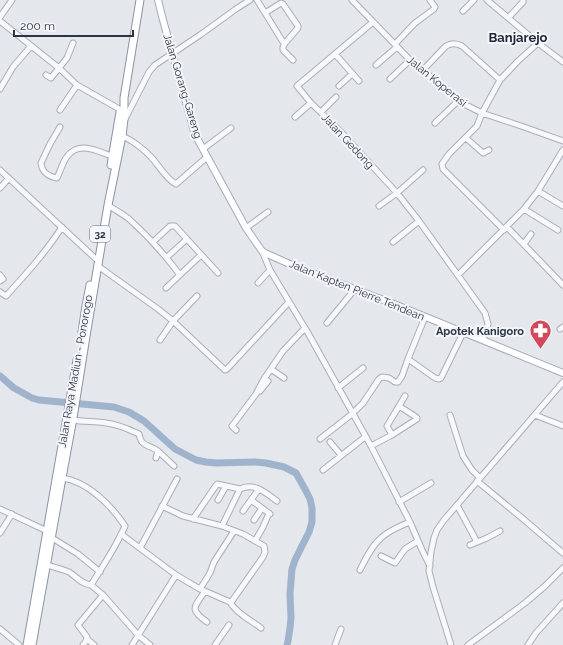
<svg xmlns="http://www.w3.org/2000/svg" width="563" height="645" font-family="Raleway,sans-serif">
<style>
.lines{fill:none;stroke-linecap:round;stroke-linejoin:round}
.river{stroke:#9fb4cc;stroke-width:7}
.minor-casing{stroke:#a9aeb7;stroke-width:7}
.major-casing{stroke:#a3abb8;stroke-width:8}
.highway-casing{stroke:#8b94a3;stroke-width:9}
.minor{stroke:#f7f8fa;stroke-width:5}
.major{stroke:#fff;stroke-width:6}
.highway{stroke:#fff;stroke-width:7}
.labels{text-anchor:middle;stroke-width:4;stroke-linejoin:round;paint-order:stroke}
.shield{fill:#f4f6f9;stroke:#676e7b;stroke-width:1}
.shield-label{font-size:10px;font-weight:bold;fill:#2b3445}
.street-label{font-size:11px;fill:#2b3445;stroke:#f4f6f9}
.poi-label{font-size:11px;font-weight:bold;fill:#2b3445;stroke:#f4f6f9;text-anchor:end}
.quarter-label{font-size:13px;font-weight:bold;fill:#1d2536;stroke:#f4f6f9}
</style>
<rect width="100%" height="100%" fill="#e4e7ec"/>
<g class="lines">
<path class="river" d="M0 376 14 388 32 398 39 400 114 407 129 412 144 421 175 449 196 460 206 462 216 463 255 462 266 463 284 467 296 473 306 491 310 499 312 508V522L309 532 295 560 292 569 290 594 291 618 290 628 288 641 287 645"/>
<defs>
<path id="minor" d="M257 0 283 42H286L298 28V26L283 4 281 3 265 13
M352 0 410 60 466 105 482 113 524 127 563 141
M487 0 538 43 563 62
M463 11 474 0
M0 17 12 0
M508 18 523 2V0
M0 21 59 68 77 85 121 110
M373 22 297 86 311 103 340 131 397 193 419 221 485 313 488 324 483 340
M285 43 283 47V50L293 60
M395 44 415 23 434 9 435 7 430 0
M335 54 359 81
M376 65 397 47
M423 70 446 46C451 43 456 43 462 46L500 80
M46 75 51 78 67 58 73 43
M390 79 410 60
M339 86 352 74
M0 89 13 67 31 46
M60 110 77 85
M321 112 336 97
M295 117 311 103
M125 119 149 72 155 65 200 35 236 9 250 0
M435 123 459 100
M60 127 50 144 41 163C42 172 47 176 57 178 60 172 62 164 66 158 78 139 99 152 114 157
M122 136C132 140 145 150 152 158 160 167 166 179 176 184L207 157
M466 138 483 153 489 150
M203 149 231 128
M0 170 96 259
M0 188 9 178
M538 191 563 206
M108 205C115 210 123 214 129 219 148 236 165 255 180 275
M379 206 397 193 423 170
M524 209 558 230
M507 227 563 285
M246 228 268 212
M504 230 443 169 442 164 449 154 477 126 482 113 500 80 518 61 538 43
M153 242 170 226H175L218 273
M393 242 419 221
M524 244 531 234
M262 251 270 270 308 333 371 446 410 522 422 550 430 566
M167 257 187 239
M98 266 158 309 173 321 225 370 227 369 289 302
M0 275 3 279 0 281
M458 275 524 209 538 191 563 150
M258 283 270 270
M166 288 201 255
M0 292 6 296C26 274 46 252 62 227
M327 323 355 289
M560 329 563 327
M160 340 173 321 197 296
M408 359 425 317
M271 369 284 378
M338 388 363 368
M260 391 268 381 264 379
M450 415 463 456 472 470 480 478
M535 415 563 426
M73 420C84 422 95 421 106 423 118 424 128 429 139 434 139 435 141 441 142 442 145 446 153 447 158 451L156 458
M236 430 232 426 256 394 264 379 283 351 305 328
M392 435 387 426 405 396
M320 439 352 414 363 403 379 379 382 377 389 378 395 382H398L402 376 408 359 435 378 439 379 441 378 463 333
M330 442 341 455
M371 446 392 435 417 419V418L416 417 399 406
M158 451 174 466
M323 470 365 437
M62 478C87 481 111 505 125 526 116 547 103 566 91 585L103 595 138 635 150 645
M477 481 522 518 563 553
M218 500 226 486
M251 500 270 514
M399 502 431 483
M457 505 477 542
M162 506 183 516 222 526 243 534 264 546 265 552 263 557 232 601 230 602
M0 509 47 531
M243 511 259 489
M193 519 217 484 240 489
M254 520 262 508
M222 526 240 489C254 482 266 493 277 501
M0 533 12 514
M121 534 176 575 200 589 230 602
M49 536 78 554 100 572
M255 541 263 527 269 513
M470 545 487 538 500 531
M140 548 177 479
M381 556 395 563 405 549 418 541
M47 565C54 567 62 569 69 572 77 577 81 584 91 585
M360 570C365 560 371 547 379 540 386 532 400 526 410 522
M200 589 210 573 214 562 234 531
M205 591C194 608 189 609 207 622
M230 602C235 612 252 621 261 628
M0 629 19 645
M87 639 94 645
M83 645 86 641 87 637 78 625 103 595
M132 645 176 575
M215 645 229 625
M335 645 341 629
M451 645 433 587 429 571 431 552 434 538 437 530 444 520 563 382
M468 645 525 603 545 586 563 568
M528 645 536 633 563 603"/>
<path id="major" d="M158 0 163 20 194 131 198 140 246 228 262 251 265 253 292 265 394 304 563 373"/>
<path id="highway" d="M111 165 120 112
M82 332 86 306 90 285
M27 645 77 360
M32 645 62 478 73 418 87 330 108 205 122 136 124 119V98L140 0"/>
</defs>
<use href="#minor" class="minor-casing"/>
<use href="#major" class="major-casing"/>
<use href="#highway" class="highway-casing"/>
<use href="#minor" class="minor"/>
<use href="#major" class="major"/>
<use href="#highway" class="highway"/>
</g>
<defs>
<symbol id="pharmacy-pin" viewBox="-11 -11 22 30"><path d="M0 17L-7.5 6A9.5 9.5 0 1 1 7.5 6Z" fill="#d1495b" stroke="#f4f6f9"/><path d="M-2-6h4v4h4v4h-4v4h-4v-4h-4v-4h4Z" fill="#fff"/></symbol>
</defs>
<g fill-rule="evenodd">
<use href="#pharmacy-pin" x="528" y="318" width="25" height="34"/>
</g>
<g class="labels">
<rect class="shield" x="90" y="226" width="20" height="16" rx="3"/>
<g class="shield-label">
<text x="100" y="238">32</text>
</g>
<g class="street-label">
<text transform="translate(437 81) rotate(39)" y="4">Jalan Koperasi</text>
<text transform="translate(183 86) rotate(73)" y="4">Jalan Gorang-Gareng</text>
<text transform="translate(348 141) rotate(47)" y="4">Jalan Gedong</text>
<text transform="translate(357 290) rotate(22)" y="4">Jalan Kapten Pierre Tendean</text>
<text transform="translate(75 371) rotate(-80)" y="4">Jalan Raya Madiun - Ponorogo</text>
</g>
<g class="poi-label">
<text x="524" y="335">Apotek Kanigoro</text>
</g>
<g class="quarter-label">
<text x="518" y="42">Banjarejo</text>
</g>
</g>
<path d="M14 30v6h119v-6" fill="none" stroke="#2b3445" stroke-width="2"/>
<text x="20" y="30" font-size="12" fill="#2b3445" stroke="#f4f6f9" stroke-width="3" paint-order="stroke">200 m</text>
</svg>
